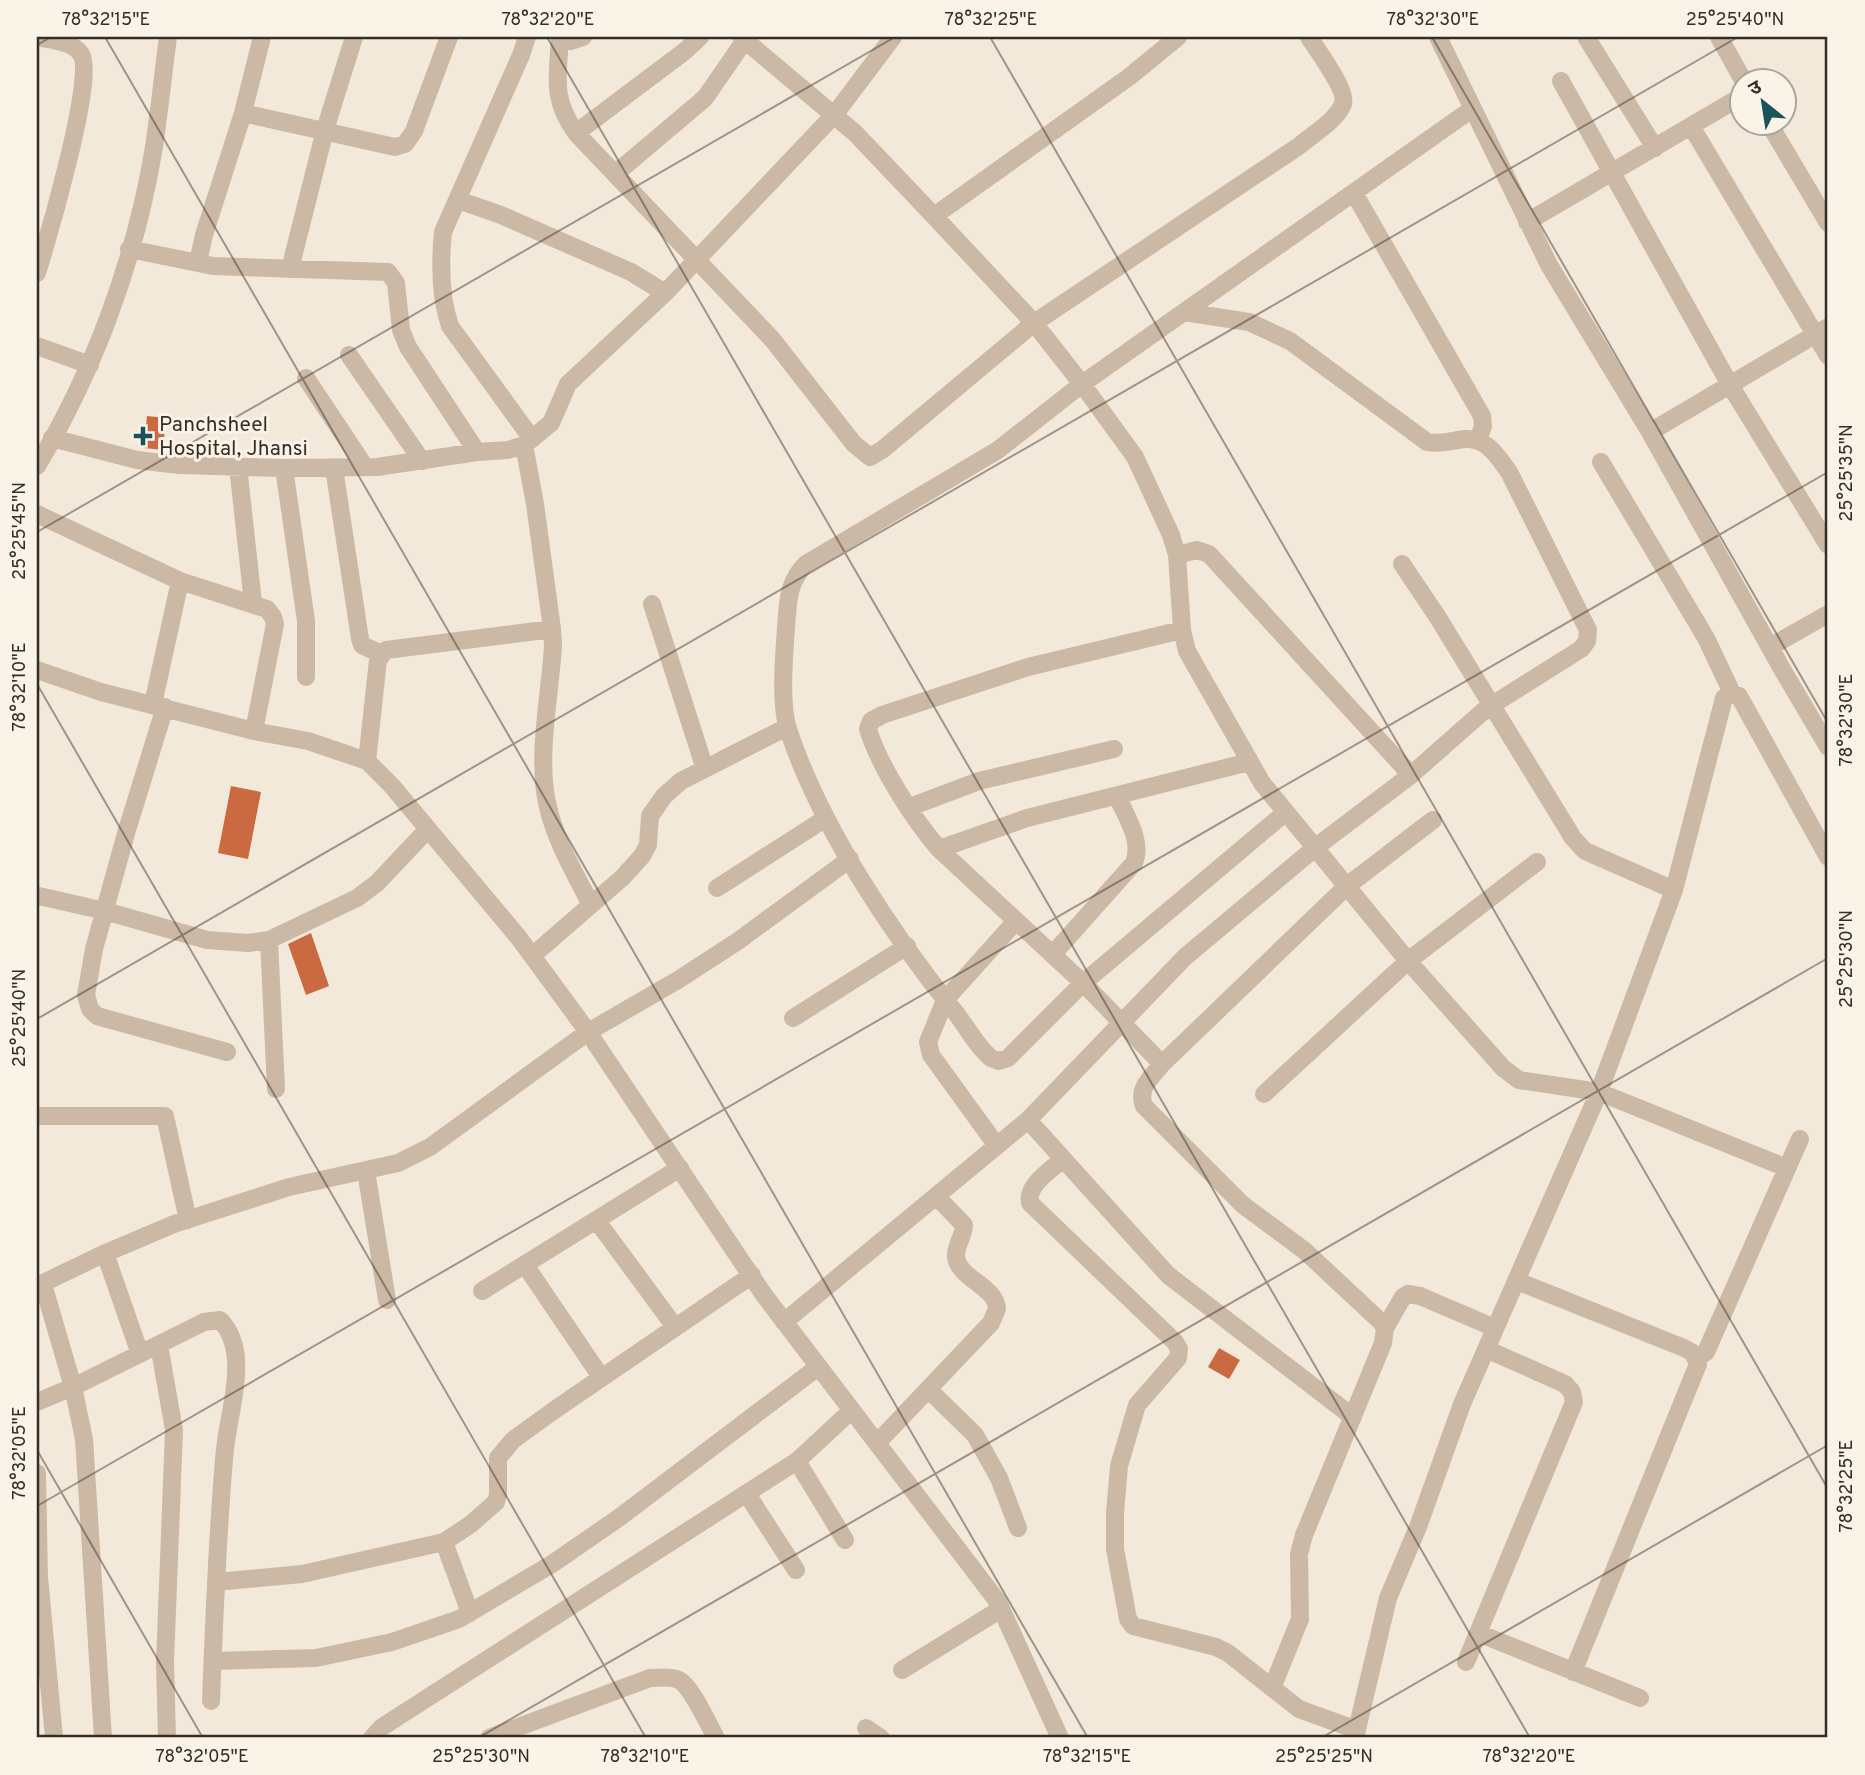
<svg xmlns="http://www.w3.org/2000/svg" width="1865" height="1775" font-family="Overpass,'Noto Sans Devanagari',sans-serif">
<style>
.building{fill:#cb6a40}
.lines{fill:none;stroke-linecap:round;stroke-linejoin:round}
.minor{stroke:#cbb9a6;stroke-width:18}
.ticks{fill:none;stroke:#372d27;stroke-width:2;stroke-opacity:0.45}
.poi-dot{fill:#1b535a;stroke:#faf3e7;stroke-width:2.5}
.labels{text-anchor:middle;stroke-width:6;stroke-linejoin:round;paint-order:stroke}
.poi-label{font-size:21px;fill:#372d27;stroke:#faf3e7;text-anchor:start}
.neatline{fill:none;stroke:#372d27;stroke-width:2.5}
.ticks-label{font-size:18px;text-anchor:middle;fill:#372d27}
</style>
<rect width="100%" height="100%" fill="#f3e9db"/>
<path class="building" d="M147 416 166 418 163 450 144 448Z
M231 786 261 792 248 859 218 853Z
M311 933 329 986 306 995 288 944Z
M1219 1348 1240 1360 1229 1379 1208 1367Z"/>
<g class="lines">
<path class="minor" d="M37 37C51 40 72 41 81 54 96 76 47 241 37 273
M527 37 521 55 443 232C440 262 440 297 450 326L532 439
M560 37C558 77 551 98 576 133L772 339 854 444 870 457 882 450 1034 323 1299 146C1313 134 1336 121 1343 104 1348 91 1317 50 1309 37
M560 37 571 41 583 37
M741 37 855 133 934 216 1034 323 1082 384 1135 457 1171 535 1177 555 1182 630 1187 651 1262 783 1408 961 1503 1068 1519 1080 1599 1092 1787 1168
M1438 37 1549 265 1650 432 1782 669 1828 747
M1586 37 1655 148
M1719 37 1743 80
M1561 81 1730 385 1828 545
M243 113 395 147 405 144 414 131 449 37
M1768 122 1828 223
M1691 126 1828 356
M576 133 685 51 700 37
M615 174 705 98 747 37
M1354 193 1482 416 1483 426 1478 440
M458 200 501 215 631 272 665 293
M934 216 1129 77 1178 37
M1527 222 1742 96
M129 249 213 266 388 272 396 283 401 330 408 347 477 452
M198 262 204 235 243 113 262 37
M290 269 325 130 354 37
M37 346 90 365
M349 355 422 461
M306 378 365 467
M1650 432 1828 327
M52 438 137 460 179 465 284 468 377 467 477 452 508 450 524 445 551 423 568 384 665 293 835 114 893 37
M524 445 535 504 552 629 553 646C550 696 536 759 548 807 556 842 575 873 591 905
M1601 462 1706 638 1732 693
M37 466C94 371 134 263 153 153 159 115 163 75 168 37
M238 466 253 603
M284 468 306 621V677
M334 468 360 639 362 645 381 654
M37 514 180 581 267 609 273 617 275 624 254 731
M1177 555 1197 550 1209 554 1411 775
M1402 564 1437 616 1573 838 1585 851 1674 890
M652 604 705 769
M1770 647 1828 614
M37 670 101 692 254 731 308 741 367 761 392 786 519 938 588 1032 764 1295 998 1602 1060 1738
M153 704 180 581
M165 707 127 830 94 949 86 995 90 1009 97 1016 227 1052
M367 761 378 660 386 650 552 629
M910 807 979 781 1114 749
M1286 812 1083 983 1008 1058 999 1061 991 1058C976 1046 967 1027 955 1012 891 933 820 826 788 729 780 704 784 654 786 628 788 604 787 582 806 564L998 450 1082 384 1472 109
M939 849 1027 818 1249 762
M717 888 826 818
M39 896 105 911 207 940 248 943 269 940 357 898 377 883 428 829
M269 940 276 1089
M1053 954 1134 863C1143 841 1126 816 1117 796
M532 956 622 878 642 856 648 845 650 816 664 796 681 781 787 727
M793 1018 907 946
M1162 1064 1083 983 939 849C914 820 879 766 868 729L871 721 882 715 1028 667 1182 630
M1264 1094 1408 961 1537 862
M37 1116H165L188 1220
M1028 1120 1168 1275 1353 1417
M997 1146 931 1055 928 1042 945 1000 1016 921
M1063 1159C1051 1170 1026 1185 1030 1203L1175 1342 1179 1349 1178 1358 1137 1405 1119 1466 1115 1513V1549L1128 1619 1133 1626 1216 1647 1228 1653 1299 1709 1357 1730
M366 1171 387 1300
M597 1221 675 1327
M105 1253 140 1354
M525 1265 601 1377
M1517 1281 1684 1348 1693 1353 1698 1364 1573 1672
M43 1284 73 1387 84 1439 103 1738
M37 1286 101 1255 174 1224 289 1187 398 1163 430 1147 588 1032 678 980 738 941 850 859
M482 1291 680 1168
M784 1322 1028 1120 1185 957 1316 847 1411 775 1487 708 1581 649 1587 641 1588 630 1509 472C1498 457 1487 438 1466 439 1452 440 1441 445 1427 442L1290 341 1249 322 1184 312
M1385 1328 1403 1297 1408 1294 1420 1296 1495 1328
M159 1345 174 1430 165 1662 167 1738
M1697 1358 1706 1352 1800 1139
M928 1389 975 1435 999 1478 1018 1528
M37 1402 73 1387 204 1322 220 1320C230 1330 235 1345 236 1359 238 1393 226 1426 224 1460 217 1540 214 1621 211 1701
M877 1443 991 1323 997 1309C996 1286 959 1279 956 1257 955 1246 964 1236 964 1225L936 1196
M797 1461 845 1540
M37 1473 39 1577 54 1738
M747 1494 796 1570
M444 1542 470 1613
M216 1582 302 1574 444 1542 471 1524 496 1502 498 1495V1458L513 1440 553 1411 752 1275
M1478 1633 1640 1698
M213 1661 316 1658 392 1642 459 1619 552 1564 620 1517 818 1367
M1466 1662 1574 1402 1572 1392 1565 1384 1486 1349
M902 1670 1001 1609
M1272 1688 1300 1619 1299 1554 1304 1535 1383 1343 1385 1328 1381 1322 1305 1251 1243 1205 1144 1106C1137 1088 1151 1078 1162 1064L1347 886 1433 820
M866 1728 881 1738
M372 1738 382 1727 797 1461 852 1410
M489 1738 650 1678C659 1678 670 1676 679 1680 692 1687 708 1724 716 1738
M1355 1738 1388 1598 1418 1527 1462 1404 1599 1092 1674 890 1724 698 1732 693 1739 696 1828 857"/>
</g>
<path class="ticks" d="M105 37 1088 1738M547 37 1530 1738M990 37 1828 1489M1432 37 1828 723M37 45 51 37M37 532 895 37M37 684 646 1738M37 1019 1738 37M37 1450 203 1738M37 1506 1828 472M478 1738 1828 958M1321 1738 1828 1445"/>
<path class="poi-dot" d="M139.5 425.5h7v7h7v7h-7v7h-7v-7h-7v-7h7z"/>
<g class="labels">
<g class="poi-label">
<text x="159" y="431">Panchsheel<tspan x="159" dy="24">Hospital, Jhansi</tspan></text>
</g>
</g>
<rect width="1865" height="1775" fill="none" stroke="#faf3e7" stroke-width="77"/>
<g transform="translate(1763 102) rotate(330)"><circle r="33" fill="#faf3e7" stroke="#aca49a" stroke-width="2"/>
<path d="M0-5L12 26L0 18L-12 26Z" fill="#1b535a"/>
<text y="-10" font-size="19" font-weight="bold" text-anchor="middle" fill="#372d27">उ</text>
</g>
<rect x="38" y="38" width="1788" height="1698" class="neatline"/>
<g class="ticks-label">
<text x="106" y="25">78°32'15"E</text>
<text x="548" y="25">78°32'20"E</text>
<text x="991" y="25">78°32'25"E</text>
<text x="1433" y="25">78°32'30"E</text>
<text x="1735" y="25">25°25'40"N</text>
<text transform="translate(1846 473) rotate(-90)" y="6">25°25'35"N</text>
<text transform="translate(19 531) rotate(-90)" y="6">25°25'45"N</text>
<text transform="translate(19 687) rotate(-90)" y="6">78°32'10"E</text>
<text transform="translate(1846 720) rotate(-90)" y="6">78°32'30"E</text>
<text transform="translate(1846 959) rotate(-90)" y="6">25°25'30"N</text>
<text transform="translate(19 1018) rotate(-90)" y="6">25°25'40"N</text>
<text transform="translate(19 1453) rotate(-90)" y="6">78°32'05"E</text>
<text transform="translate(1846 1486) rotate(-90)" y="6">78°32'25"E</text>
<text x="202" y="1762">78°32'05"E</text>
<text x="481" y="1762">25°25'30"N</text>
<text x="645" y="1762">78°32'10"E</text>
<text x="1087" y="1762">78°32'15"E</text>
<text x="1324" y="1762">25°25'25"N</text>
<text x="1529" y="1762">78°32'20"E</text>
</g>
</svg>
